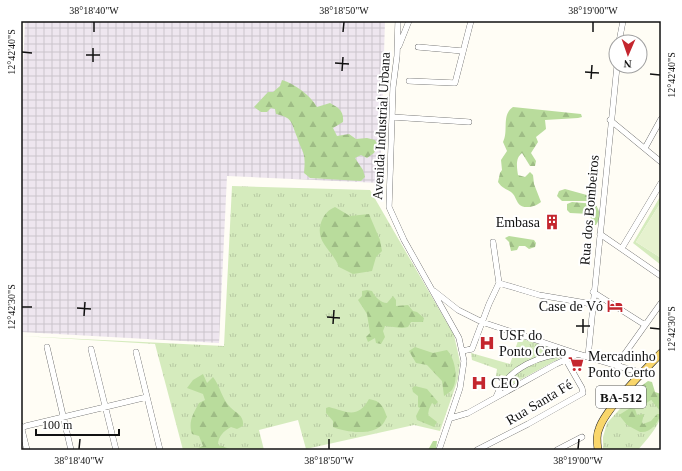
<svg xmlns="http://www.w3.org/2000/svg" width="682" height="471" font-family="Georgia,serif">
<style>
.industrial{fill:url(#industrial-grid)}
.grass{fill:url(#grass-tufts)}
.forest{fill:url(#forest-firs)}
.park{fill:#d5ebbd}
.pitch{fill:#e6f2cf}
.lines{fill:none;stroke-linecap:round;stroke-linejoin:round}
.minor-casing{stroke:#444;stroke-width:6}
.major-casing{stroke:#222;stroke-width:8}
.minor{stroke:#fff;stroke-width:5.5}
.major{stroke:#f9d66b;stroke-width:7}
.ticks{fill:none;stroke:#111;stroke-width:1.5}
.labels{text-anchor:middle;stroke-width:4;stroke-linejoin:round;paint-order:stroke}
.shield{fill:#fff;stroke:#585858;stroke-width:1}
.shield-label{font-size:13px;font-weight:bold;fill:#111}
.street-label{font-size:14px;fill:#111;stroke:#fff}
.poi-label{font-size:14px;fill:#111;stroke:#fff;text-anchor:start}
.neatline{fill:none;stroke:#111;stroke-width:1.5}
.ticks-label{font-size:10px;text-anchor:middle;fill:#111}
</style>
<defs>
<pattern id="industrial-grid" width="8" height="8" patternUnits="userSpaceOnUse"><rect width="8" height="8" fill="#eee6ef"/><path d="M0 4h8M4 0v8" fill="none" stroke="#cbc4cc"/></pattern>
<pattern id="grass-tufts" width="24" height="20" patternUnits="userSpaceOnUse"><rect width="24" height="20" fill="#d5ebbd"/><path d="M3 7l-1-3M5 7V3M7 7l1-3M15 17l-1-3M17 17v-4M19 17l1-3" fill="none" stroke="#b6c8a1"/></pattern>
<pattern id="forest-firs" width="22" height="20" patternUnits="userSpaceOnUse"><rect width="22" height="20" fill="#b9dc9c"/><path d="M5 1l3.5 6h-7zM16 11l3.5 6h-7z" fill="#9ebc85"/></pattern>
</defs>
<rect width="100%" height="100%" fill="#fffdf5"/>
<path class="industrial" d="M25 21H385L380 183 227 176 219 343 21 332V128Z"/>
<path class="grass" d="M232 186 370 190 454 335 460 362 458 379 440 431 414 425 306 449 298 420 259 430 264 450H183L155 344 21 336 224 346Z
M519 338 562 351V357L509 386 506 376 501 375 495 382 497 369 472 360 471 353 510 364Z
M640 387 645 392 644 394C649 399 657 404 660 410 665 421 645 441 638 450H603V437L607 423Z"/>
<path class="forest" d="M282 80C295 84 310 95 317 107L330 103C339 108 344 111 343 122L333 128 337 136 349 134 356 139 367 138 375 140 378 145 374 153 367 158 361 155 355 158 363 170 365 177 361 181 310 178 304 173C306 151 303 155 297 137 291 122 293 118 276 114L275 109 271 108 267 112H261L254 107 268 92H273L280 86Z
M513 107 581 114 582 117 578 118 545 120 546 129 536 137 538 142 531 153 536 161 535 166H530L522 153C515 158 517 168 518 175L525 177 530 172 533 175 534 184 541 202C535 207 523 210 518 203 516 200 515 196 513 194 509 189 503 190 498 182L500 173 502 170 501 160 507 151 503 142C509 131 501 115 513 107Z
M565 189 594 197 597 198 596 201H562L557 196 559 191Z
M572 202 595 204C601 212 601 217 596 225H592L590 214 570 213 567 210V204Z
M335 207 350 216 369 214 380 240 382 251 376 257 372 271 353 274 339 267C333 250 313 242 322 220 325 214 328 210 335 207Z
M509 236 534 240 536 243 535 247 529 249 525 246H519L517 250 511 251 509 242 505 238Z
M367 290 372 291C375 297 381 303 387 303L393 296 396 300V306L408 305 413 311 417 312 424 318 423 322H411L408 327 402 328 385 326 383 331 385 337 381 344 376 343 375 338 368 342 366 337 370 333 367 314 358 300 362 296V291Z
M415 347 433 353 447 350C455 358 459 379 452 390 450 392 447 394 444 396L442 381 427 365 416 363 409 351Z
M203 374 207 383 213 377C220 386 222 399 230 407 237 414 244 415 243 426L237 429 231 427C224 431 218 436 218 445L233 450H194L203 446 199 436 192 434C188 422 193 414 199 403L205 400 203 394 187 388 193 380Z
M648 381 652 382 655 392 661 394V412L651 400 645 404 640 399V395L644 394 645 392 640 387Z
M415 386 427 389 438 402 435 405 432 403 429 409 428 415 437 422 434 427 417 420 416 416 420 408 418 407V396L413 392 412 388Z
M369 399C381 401 383 406 387 417 385 420 384 423 382 425 371 436 345 432 333 427V421L326 413V408L329 407C347 412 358 419 369 399Z
M630 408 635 409 637 415 644 414 642 422 643 424 651 421 657 414H661C657 424 651 433 640 432L627 425 619 415Z
M433 441H437L436 450H428Z"/>
<path class="park" d="M661 195V202L636 242 661 258V265L633 243Z"/>
<path class="pitch" d="M661 202V258L636 242Z"/>
<g class="lines">
<defs>
<path id="minor" d="M398 21 397 56 393 87 389 207 404 240 459 338 464 361 460 388 439 450
M619 42 623 21
M399 46 409 21
M418 47 463 51
M409 81 455 83 471 21
M392 117 469 122
M610 120 661 162
M645 148 661 119
M600 234 661 276
M622 248 661 183
M499 283 539 295 592 304
M434 291 458 310 482 322 578 354 642 373
M593 292 645 325
M47 347 71 450
M91 349 116 450
M462 351 472 349 489 304 499 283 493 242
M136 352 160 450
M588 357 617 66
M616 366 661 303
M496 397C507 368 542 353 571 354
M451 418 468 413 556 364 578 354
M21 426 27 450
M21 429 26 426 147 397
M477 450 528 424 583 393 582 388 566 360
M557 450 582 437"/>
<path id="major" d="M598 450C597 443 596 435 599 429 605 409 646 369 661 353"/>
</defs>
<use href="#minor" class="minor-casing"/>
<use href="#major" class="major-casing"/>
<use href="#minor" class="minor"/>
<use href="#major" class="major"/>
</g>
<path class="ticks" d="M94 32V22M343 32 344 22M593 32V22M22 52 32 53M86 55H100M93 62V48M335 63 349 64M342 71 343 57M585 72 599 73M650 74 660 75M591 79 592 65M22 307H32M77 308 91 309M84 316 85 302M327 317 340 318M333 324 334 310M576 326H590M650 328 660 329M583 333V319M79 449 80 439M329 449V439M578 449 579 439"/>
<defs>
<symbol id="building-bare" viewBox="-9 -9 18 18"><path d="M-4-6H4V6H1V3H-1V6H-4ZM-2.5-4.3h1.7v1.8h-1.7ZM.8-4.3h1.7v1.8H.8ZM-2.5-1h1.7V.8h-1.7ZM.8-1h1.7V.8H.8Z" fill="#c4262e" stroke="#fff" stroke-width="2.5" paint-order="stroke"/></symbol>
<symbol id="hotel-bare" viewBox="-9 -9 18 18"><path d="M-6-4.5h1.5V1H6V5H4.5V3h-9V5H-6ZM-4 0a1.8 1.8 0 1 1 3.6 0ZM.5 0V-2.5h3Q6-2.5 6 0Z" fill="#c4262e" stroke="#fff" stroke-width="2.5" paint-order="stroke"/></symbol>
<symbol id="hospital-bare" viewBox="-9 -9 18 18"><path d="M-5-5h3v3.5h4V-5h3V5h-3V1.5h-4V5h-3Z" fill="#c4262e" stroke="#fff" stroke-width="2.5" paint-order="stroke"/></symbol>
<symbol id="supermarket-bare" viewBox="-9 -9 18 18"><path d="M-6-5.5h2.5l.6 2H6L4.5 2H-2.5L-4.4-4H-6ZM-1.5 3.2a1.3 1.3 0 1 0 .1 0ZM3 3.2a1.3 1.3 0 1 0 .1 0Z" fill="#c4262e" stroke="#fff" stroke-width="2.5" paint-order="stroke"/></symbol>
</defs>
<g fill-rule="evenodd">
<use href="#building-bare" x="541" y="211" width="22" height="22"/>
<use href="#hotel-bare" x="604" y="295" width="22" height="22"/>
<use href="#hospital-bare" x="476" y="332" width="22" height="22"/>
<use href="#supermarket-bare" x="565" y="353" width="22" height="22"/>
<use href="#hospital-bare" x="468" y="372" width="22" height="22"/>
</g>
<g class="labels">
<rect class="shield" x="596" y="386" width="50" height="22" rx="3"/>
<g class="shield-label">
<text x="621" y="402">BA-512</text>
</g>
<g class="street-label">
<text transform="translate(381 126) rotate(-87)" y="5">Avenida Industrial Urbana</text>
<text transform="translate(589 210) rotate(-85)" y="5">Rua dos Bombeiros</text>
<text transform="translate(539 402) rotate(-31)" y="5">Rua Santa Fé</text>
</g>
<g class="poi-label">
<text x="540" y="227" text-anchor="end">Embasa</text>
<text x="603" y="311" text-anchor="end">Case de Vó</text>
<text x="499" y="340">USF do<tspan x="499" dy="16">Ponto Certo</tspan></text>
<text x="588" y="361">Mercadinho<tspan x="588" dy="16">Ponto Certo</tspan></text>
<text x="491" y="388">CEO</text>
</g>
</g>
<rect width="682" height="471" fill="none" stroke="#ffffff" stroke-width="44"/>
<g transform="translate(628 54) rotate(182)"><circle r="19" fill="#ffffff" stroke="#a0a0a0"/>
<path d="M0-3L7 15L0 10L-7 15Z" fill="#c4262e"/>
<text y="-6" font-size="11" font-weight="bold" text-anchor="middle" fill="#111111">N</text>
</g>
<path d="M36 429v6h83v-6" fill="none" stroke="#111111" stroke-width="2"/>
<text x="42" y="429" font-size="12" fill="#111111" stroke="#ffffff" stroke-width="3" paint-order="stroke">100 m</text>
<rect x="22" y="22" width="638" height="427" class="neatline"/>
<g class="ticks-label">
<text x="94" y="14">38°18'40"W</text>
<text x="344" y="14">38°18'50"W</text>
<text x="593" y="14">38°19'00"W</text>
<text transform="translate(11 52) rotate(-90)" y="4">12°42'40"S</text>
<text transform="translate(671 75) rotate(-90)" y="4">12°42'40"S</text>
<text transform="translate(11 307) rotate(-90)" y="4">12°42'30"S</text>
<text transform="translate(671 329) rotate(-90)" y="4">12°42'30"S</text>
<text x="79" y="464">38°18'40"W</text>
<text x="329" y="464">38°18'50"W</text>
<text x="578" y="464">38°19'00"W</text>
</g>
</svg>
